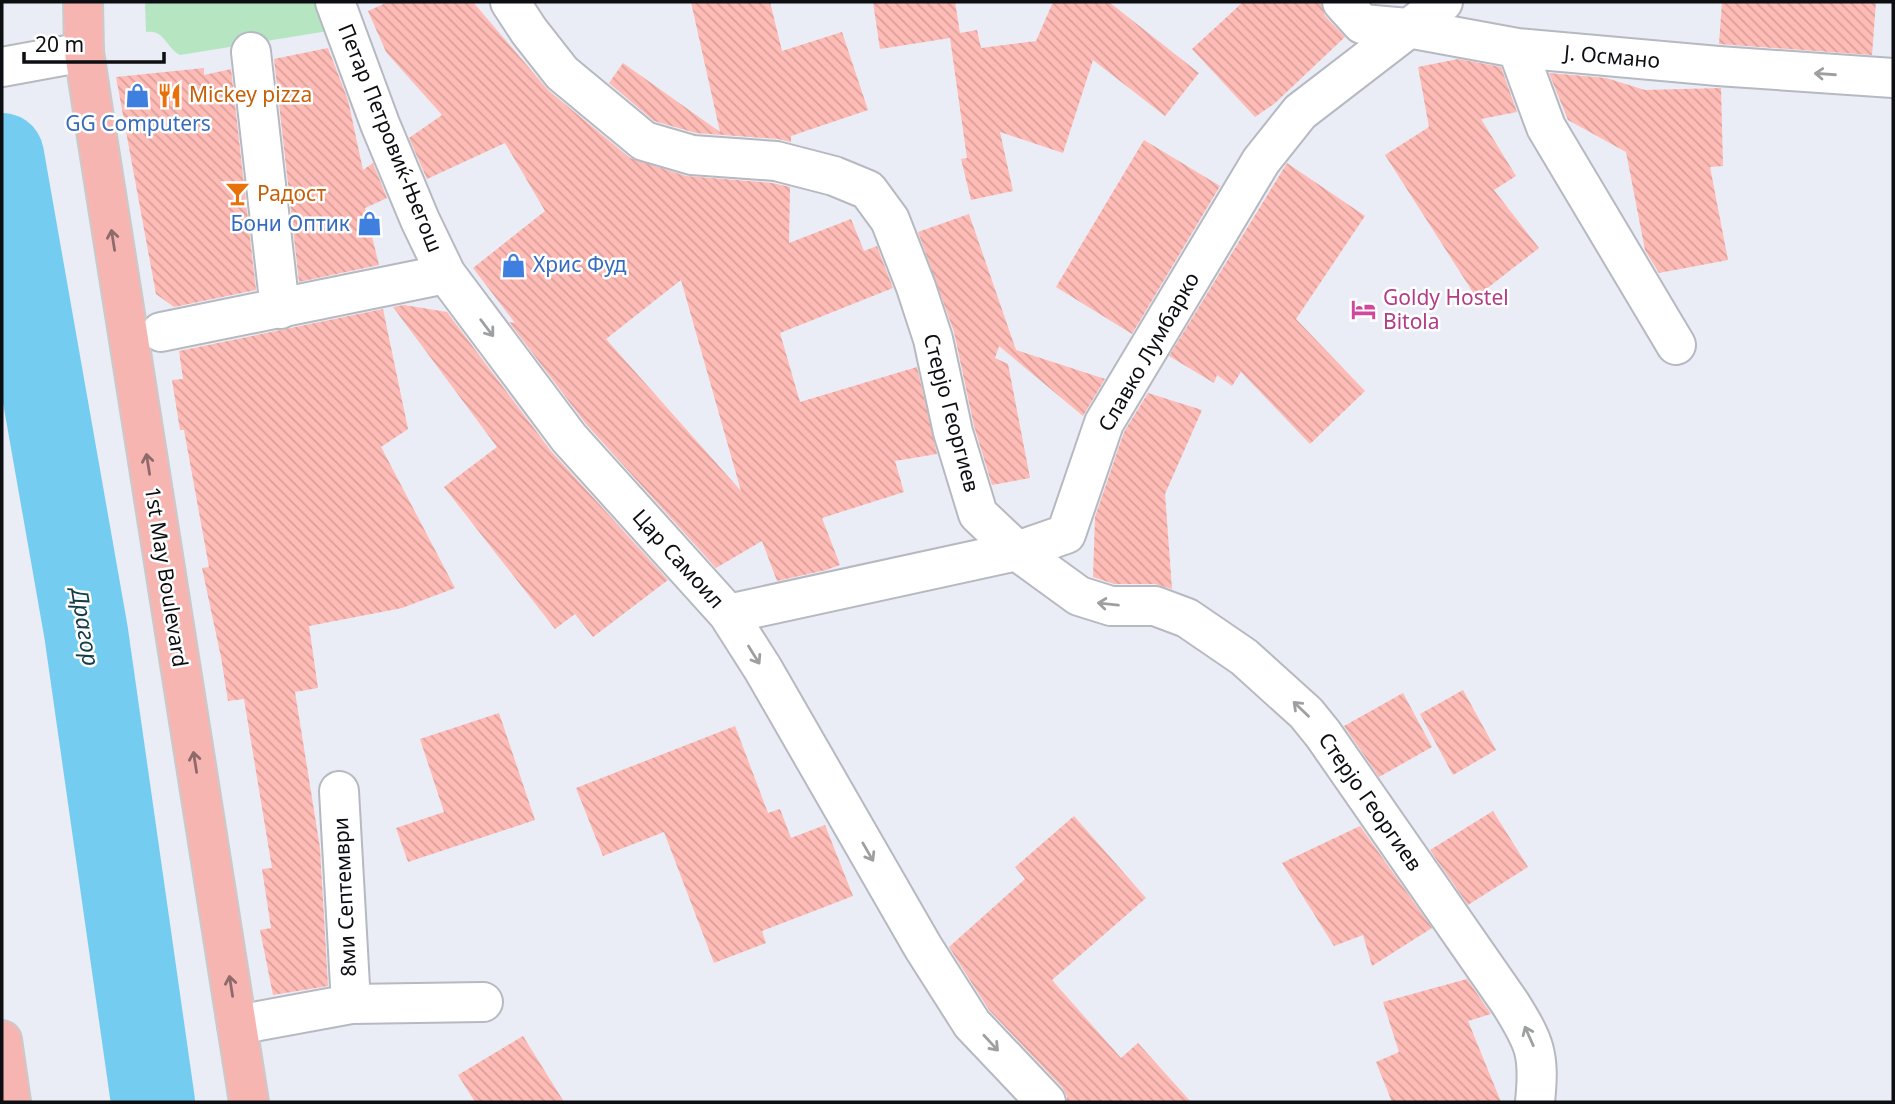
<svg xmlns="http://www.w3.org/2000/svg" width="1895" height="1104" font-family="'Noto Sans',sans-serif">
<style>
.park{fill:#b6e5c2}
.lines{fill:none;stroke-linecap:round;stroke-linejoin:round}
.river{stroke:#74cdf1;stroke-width:84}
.building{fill:url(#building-back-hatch);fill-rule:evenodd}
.minor-casing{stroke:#b6b9c1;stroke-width:42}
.major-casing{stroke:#cacacb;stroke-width:42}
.minor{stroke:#fff;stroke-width:38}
.major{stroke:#f7b5b2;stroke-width:38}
.oneway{stroke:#9e9fa0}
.oneway2{stroke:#8e6a6a}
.labels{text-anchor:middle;stroke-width:5;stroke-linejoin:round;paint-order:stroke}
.street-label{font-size:21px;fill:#0d0e11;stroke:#fff}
.food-label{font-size:21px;fill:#c56008;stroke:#fff;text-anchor:start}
.shop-label{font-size:21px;fill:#366cbe;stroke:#fff}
.hotel-label{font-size:21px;fill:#b23c85;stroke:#fff;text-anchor:start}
.water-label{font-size:23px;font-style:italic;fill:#143c4b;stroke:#fff}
</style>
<defs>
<pattern id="building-back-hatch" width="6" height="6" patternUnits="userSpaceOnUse" patternTransform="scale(1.75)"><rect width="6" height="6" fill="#ffbbb6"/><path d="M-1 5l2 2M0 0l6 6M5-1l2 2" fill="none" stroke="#d9a09b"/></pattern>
</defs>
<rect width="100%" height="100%" fill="#eaedf5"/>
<path class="park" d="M145 2H316L328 31 180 55C166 48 165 29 146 32Z"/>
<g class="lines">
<path class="river" d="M2 155 86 632 153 1102"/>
</g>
<path class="building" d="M388 2H473L548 90 630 158 686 176 772 183 790 187 789 243 851 219 864 251 877 246 893 288 780 333 800 402 917 367 937 454 895 461 904 492 822 518 840 565 826 570 777 581 762 541 716 568 586 424 509 322 515 323 473 268 545 211 505 143 427 179 409 138 442 115 386 52 368 11ZM681 280 741 491 606 339Z
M691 2H770L782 51 842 32 868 110 791 136V142L778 139 696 133 654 121 609 83 623 63 720 132Z
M873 2H955L960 33 977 30 981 48 1036 41 1053 2H1109L1199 73 1165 116 1093 60 1063 153 1000 132 1013 191 971 200 961 159 967 158 950 38 880 49Z
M1243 2H1321L1325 16 1345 37 1274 104 1255 117 1192 49Z
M1722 2H1876L1872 55 1719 44Z
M328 48 348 100 363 170 373 163 387 198 365 208 379 265 299 282 274 59Z
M1458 59 1501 67 1517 112 1481 119 1516 176 1494 190 1539 248 1476 297 1385 155 1429 127 1418 67Z
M204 68V75L231 69 256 290 174 307 156 294 116 77Z
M1549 73 1606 78 1645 90 1721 88 1723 166 1710 167 1728 260 1659 273 1645 250 1626 152 1568 120Z
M1144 140 1220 186 1132 334 1056 287Z
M1287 163 1365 216 1296 319 1365 391 1310 444 1241 372 1232 386 1217 375 1214 383 1169 356Z
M969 214 1016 350 1105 379 1083 416 999 346 995 358 1008 364 1030 478 992 485 974 426 954 332 918 232Z
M404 305 447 312 551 451 668 580 593 637 575 614 555 629 444 487 497 447 393 307Z
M383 309 408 429 381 447 455 588 402 608 309 626 318 688 295 692 320 848 328 986 273 995 260 930 271 928 262 869 272 868 244 699 228 701 221 657 202 568 209 567 184 430H180L172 380 183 379 179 351Z
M1148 393 1202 410 1165 494 1172 589 1155 584H1114L1093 577 1095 517 1124 432Z
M1463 690 1496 750 1453 775 1420 714Z
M1403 693 1432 747 1379 777 1344 726Z
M499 713 535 820 408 862 396 828 444 812 420 739Z
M735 726 768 813 780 809 791 838 825 825 853 896 762 931 766 943 714 963 664 832 603 856 576 788Z
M1493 811 1528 867 1468 905 1430 850Z
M1074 816 1146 898 1052 980 1121 1058 1138 1043 1191 1102H1067V1096L1062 1087 989 1010 949 947 1025 879 1015 867Z
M1360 826 1432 928 1372 966 1363 935 1334 946 1282 863Z
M1467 979 1491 1014 1468 1021 1501 1102H1392L1376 1062 1399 1052 1383 1002Z
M523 1036 564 1102H475L458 1075Z"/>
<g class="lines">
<defs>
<path id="minor" d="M335 2 380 124 420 220 446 274 569 438 728 614 763 669 923 947 972 1024 1046 1102
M510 2 529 31 562 73 644 141 692 155 776 161 834 176 868 190 890 220 916 287 933 339 953 432 978 514 1017 551 1079 596 1111 606H1155L1187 618 1244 657 1306 713 1323 734 1510 1003C1535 1043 1540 1054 1535 1102
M1342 2 1362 24 1408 28 1517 48 1718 66 1893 78
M1517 48 1546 127 1676 345
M251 52 280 309
M2 67 84 52
M161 332 446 274
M728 614 1017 551 1066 534 1104 423 1261 161 1300 112 1443 2
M339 791 351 1004
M237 1025 351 1004 483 1002"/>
<path id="major" d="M83 2 84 52 95 124 249 1102
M2 1040 11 1102"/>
</defs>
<use href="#minor" class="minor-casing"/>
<use href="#major" class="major-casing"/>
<use href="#minor" class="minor"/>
<use href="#major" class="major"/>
</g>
<defs><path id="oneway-shaft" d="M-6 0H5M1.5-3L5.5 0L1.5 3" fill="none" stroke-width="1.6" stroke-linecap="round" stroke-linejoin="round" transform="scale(1.75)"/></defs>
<g class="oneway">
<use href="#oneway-shaft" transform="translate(1825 74) rotate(-176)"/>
<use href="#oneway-shaft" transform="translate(487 328) rotate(53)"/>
<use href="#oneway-shaft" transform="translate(1108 604) rotate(-174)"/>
<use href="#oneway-shaft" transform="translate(754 655) rotate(58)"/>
<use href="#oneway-shaft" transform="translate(1301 709) rotate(-136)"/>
<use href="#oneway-shaft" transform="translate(868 852) rotate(60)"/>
<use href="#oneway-shaft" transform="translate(1529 1036) rotate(-114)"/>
<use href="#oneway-shaft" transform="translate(991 1043) rotate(47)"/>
</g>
<g class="oneway2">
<use href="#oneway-shaft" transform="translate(113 240) rotate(-99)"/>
<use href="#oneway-shaft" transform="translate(148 464) rotate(-99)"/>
<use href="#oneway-shaft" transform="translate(195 762) rotate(-99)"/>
<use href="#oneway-shaft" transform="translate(231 986) rotate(-99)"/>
</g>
<defs>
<symbol id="shop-bare" viewBox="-9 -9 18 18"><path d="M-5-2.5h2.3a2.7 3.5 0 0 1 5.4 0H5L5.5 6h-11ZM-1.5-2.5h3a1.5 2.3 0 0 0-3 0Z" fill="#3f7fe0" stroke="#fff" stroke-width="2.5" paint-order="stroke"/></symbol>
<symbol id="restaurant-bare" viewBox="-9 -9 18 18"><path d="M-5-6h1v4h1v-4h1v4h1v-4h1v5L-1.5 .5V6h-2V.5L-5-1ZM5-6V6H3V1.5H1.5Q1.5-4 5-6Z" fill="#e8710a" stroke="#fff" stroke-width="2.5" paint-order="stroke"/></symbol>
<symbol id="bar-bare" viewBox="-9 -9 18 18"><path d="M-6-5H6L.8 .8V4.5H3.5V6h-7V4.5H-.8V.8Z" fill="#e8710a" stroke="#fff" stroke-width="2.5" paint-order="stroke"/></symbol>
<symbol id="hotel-bare" viewBox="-9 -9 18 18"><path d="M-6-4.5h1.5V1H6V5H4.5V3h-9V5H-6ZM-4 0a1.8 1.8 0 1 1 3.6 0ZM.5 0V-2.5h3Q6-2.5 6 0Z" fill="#d1479c" stroke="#fff" stroke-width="2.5" paint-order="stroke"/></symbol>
</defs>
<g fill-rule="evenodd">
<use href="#shop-bare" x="120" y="78" width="35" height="35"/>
<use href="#restaurant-bare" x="152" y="78" width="35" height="35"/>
<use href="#bar-bare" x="220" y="176" width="35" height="35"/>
<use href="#shop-bare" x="352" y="206" width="35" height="35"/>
<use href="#shop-bare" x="496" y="248" width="35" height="35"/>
<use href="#hotel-bare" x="1346" y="292" width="35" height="35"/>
</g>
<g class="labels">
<g class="street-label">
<text transform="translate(1612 57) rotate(5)" y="7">Ј. Османо</text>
<text transform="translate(390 138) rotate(68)" y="7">Петар Петровиќ-Његош</text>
<text transform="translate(1149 352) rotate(-60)" y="7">Славко Лумбарко</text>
<text transform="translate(951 413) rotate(75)" y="7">Стерјо Георгиев</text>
<text transform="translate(678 559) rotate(48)" y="7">Цар Самоил</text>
<text transform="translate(166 577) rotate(81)" y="7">1st May Boulevard</text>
<text transform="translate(1370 802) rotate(55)" y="7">Стерјо Георгиев</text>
<text transform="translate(345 897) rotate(-93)" y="7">8ми Септември</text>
</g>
<g class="food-label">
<text x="189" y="102">Mickey pizza</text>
<text x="257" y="201">Радост</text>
</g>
<g class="shop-label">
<text x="138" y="131">GG Computers</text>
<text x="350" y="231" text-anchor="end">Бони Оптик</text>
<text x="533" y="272" text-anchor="start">Хрис Фуд</text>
</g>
<g class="hotel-label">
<text x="1383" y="305">Goldy Hostel<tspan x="1383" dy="24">Bitola</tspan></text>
</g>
<g class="water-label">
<text transform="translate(85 627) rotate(81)" y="8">Драгор</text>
</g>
</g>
<rect width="1895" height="1104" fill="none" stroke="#0d0e11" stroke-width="7"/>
<path d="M24 52v10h140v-10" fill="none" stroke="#0d0e11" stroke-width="3.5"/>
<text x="35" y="52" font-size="21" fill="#0d0e11" stroke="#ffffff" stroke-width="5" paint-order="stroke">20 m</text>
</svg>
